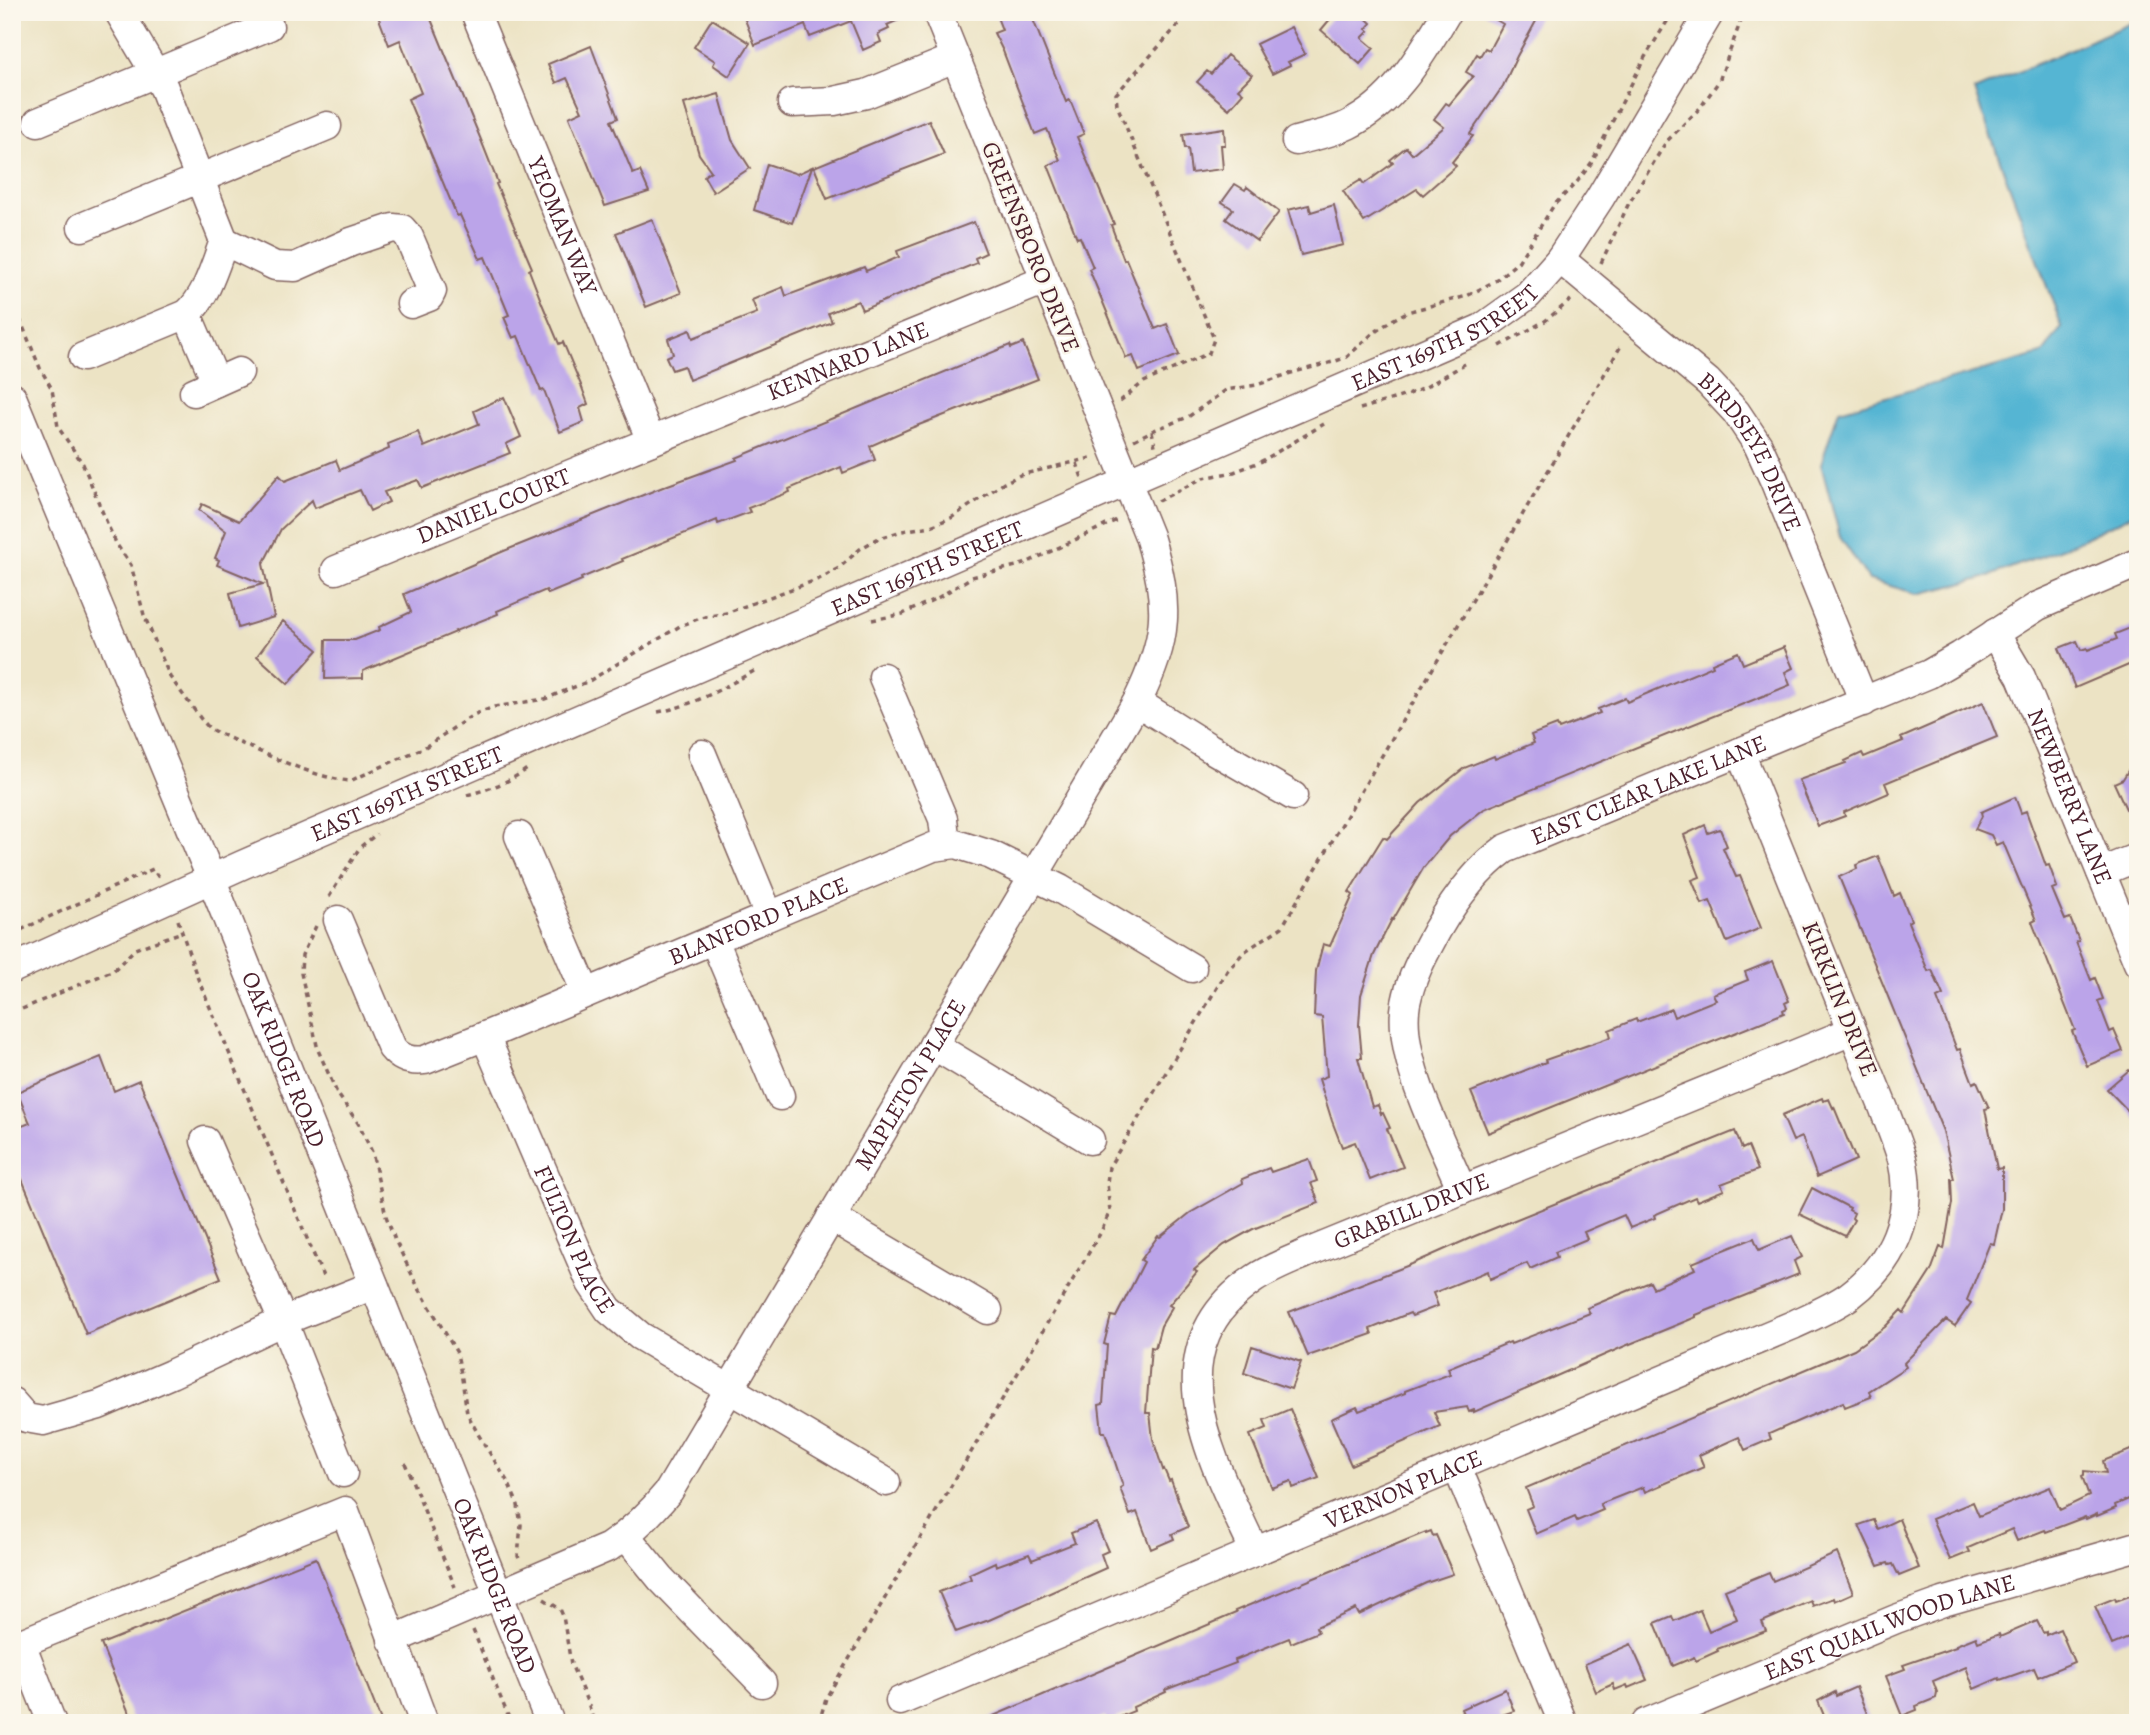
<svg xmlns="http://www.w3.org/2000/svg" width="2150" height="1735" font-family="Alegreya,serif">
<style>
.water{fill:#55b5d3;stroke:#506a7f;stroke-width:2}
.building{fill:#bba4e9}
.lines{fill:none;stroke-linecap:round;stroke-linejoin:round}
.minor-casing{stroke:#836461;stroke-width:31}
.path{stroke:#836461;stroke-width:3.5;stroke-dasharray:5 5;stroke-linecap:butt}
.minor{stroke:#fff;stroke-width:28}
.labels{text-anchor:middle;stroke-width:5;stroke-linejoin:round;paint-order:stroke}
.street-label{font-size:24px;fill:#4a1f2b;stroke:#fbf7ec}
</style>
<rect width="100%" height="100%" fill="#fbf7ec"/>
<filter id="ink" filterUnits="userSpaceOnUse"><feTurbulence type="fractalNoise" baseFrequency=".0143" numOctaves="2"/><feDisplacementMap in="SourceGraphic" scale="14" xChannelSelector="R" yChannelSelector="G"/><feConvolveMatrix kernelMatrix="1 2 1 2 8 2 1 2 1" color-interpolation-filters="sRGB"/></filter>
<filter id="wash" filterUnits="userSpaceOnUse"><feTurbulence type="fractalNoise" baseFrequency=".00686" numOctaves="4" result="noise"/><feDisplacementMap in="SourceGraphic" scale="28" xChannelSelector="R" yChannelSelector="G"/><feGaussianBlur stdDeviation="1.57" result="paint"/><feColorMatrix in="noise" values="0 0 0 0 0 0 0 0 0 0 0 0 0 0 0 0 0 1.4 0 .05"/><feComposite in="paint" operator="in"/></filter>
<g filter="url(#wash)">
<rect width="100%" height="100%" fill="#ece3c4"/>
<path class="water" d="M2138 20V512L2066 547 1981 579 1918 594 1869 580 1840 537 1821 464 1839 410 2042 354 2062 327 1974 91Z"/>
<g id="blocks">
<path class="building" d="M386 12H428L481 140 498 183 496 184 532 268 529 270 543 306 559 344 563 342 581 385 588 404 580 408 584 422 560 432 544 390 541 391 518 336 513 338 504 317 509 315 485 257 480 259 460 215 457 216 408 99 421 93 400 40 389 45 378 16Z
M742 12H915V13L887 25 889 29 878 34 881 42 863 50 851 21 810 37 805 25 755 45Z
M995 12H1030L1066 102 1070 100 1084 134 1077 137 1114 224 1111 225 1124 260 1126 259 1155 329 1167 324 1179 355 1139 371 1133 356 1126 358 1089 269 1093 267 1080 237 1077 238 1048 165 1060 160 1047 129 1035 134 1003 51 994 33 1002 30Z
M1336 12H1359L1371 23 1366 29 1369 31 1362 38 1374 48 1360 64 1321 30Z
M1483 12H1541L1517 56 1503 86 1470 134 1473 136 1452 162 1456 166 1423 195 1417 189 1364 222 1343 191 1361 180 1364 184 1393 163 1390 160 1406 147 1412 154 1444 127 1434 119 1446 103 1449 105 1473 76 1466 72 1477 54 1480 56 1485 48 1489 50 1503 24Z
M712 19 750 43 729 76 713 65 715 61 694 47Z
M1291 27 1305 54 1288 62 1290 65 1272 74 1256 44Z
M591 46 618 118 611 121 633 174 640 171 649 192 605 206 569 117 582 111 567 78 556 83 548 64Z
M1227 55 1252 75 1238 89 1243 93 1229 109 1197 82 1207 71 1211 74Z
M719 94 732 140 750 168 713 192 704 176 711 171 699 154 684 104Z
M929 120 944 154 827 199 814 167Z
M1224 128 1225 145H1221L1223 169 1191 173 1188 148H1185L1183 134Z
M767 164 797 174 812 167 792 223 754 210Z
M1235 184 1245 190 1247 187 1279 212 1257 241 1226 219 1233 209 1222 202Z
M1309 205 1311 212 1334 205 1343 245 1301 255 1288 210Z
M652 219 681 293 646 307 616 233Z
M974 222 986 253 975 258 977 263 862 310 858 301 828 313 832 322 689 380 684 366 672 370 666 357 673 354 668 339 690 330 693 338 757 313 752 300 783 287 786 296 864 267 866 271 899 257 897 251Z
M1023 343 1038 379 911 428 870 446 875 460 843 473 841 467 789 489 790 492 748 508 750 512 718 524 717 520 622 559 623 561 581 578 582 580 548 594 546 590 497 611 498 614 455 631 456 632 363 671V678L325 679 326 640H355L380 630 379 627 411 612 404 594 504 551 668 485 737 460 736 458 1010 345 1011 348Z
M504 397 521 437 506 444 510 453 422 488 418 480 384 492 389 502 370 511 360 490 315 508 312 500 281 529 263 564 274 617 238 628 230 593 263 584 217 565 219 560 215 558 226 531 199 510 202 504 239 521 279 475 285 481 336 460 340 470 389 449 388 444 418 432 424 447 479 424 474 411Z
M283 621 318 650 288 684 257 656Z
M2138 625V661L2075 688 2059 648 2077 641 2081 650 2087 648 2088 650 2117 639 2115 634Z
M1784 647 1793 668 1785 672 1790 685 1484 809 1450 836 1424 867 1393 920 1392 919 1374 955 1361 995 1359 1025 1362 1058H1358L1372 1107 1378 1105 1381 1114 1383 1113 1390 1128 1387 1129 1403 1167 1370 1180 1355 1142 1342 1147 1332 1121 1319 1079 1327 1076 1322 1017 1314 1016 1316 971 1323 944 1330 946 1353 895 1349 892 1383 837 1387 839 1420 803 1464 768 1494 756 1495 759 1534 743 1531 735 1557 725 1559 729 1600 713 1598 709 1625 698 1627 702 1713 666 1712 663 1738 652 1743 664Z
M1983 702 1997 737 1885 783 1889 793 1844 812 1845 816 1818 826 1799 780 1846 763 1845 761 1862 753 1864 757 1903 741 1901 738Z
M2138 754V805L2126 809 2114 783 2123 779Z
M2015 797 2021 813 2026 811 2046 866 2049 865 2057 887 2052 889 2065 920 2070 918 2079 941 2076 942 2091 980 2095 978 2103 999 2098 1001 2110 1032 2114 1030 2123 1051 2087 1066 2072 1031 2075 1030 2032 922 2036 920 2003 842 1996 845 1991 835 1975 829 1982 816 1981 812Z
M1705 825 1708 833 1720 829 1727 846 1723 848 1736 877 1740 876 1761 928 1727 942 1710 901 1702 904 1692 880 1700 877 1684 835Z
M1878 856 1894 896 1900 893 1911 920 1908 922 1928 971 1932 970 1943 995 1937 998 1957 1050 1960 1049 1973 1083 1977 1081 1989 1108 1985 1109 1997 1169 2002 1168V1209L1994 1244 1990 1243 1967 1300 1971 1303 1955 1326 1946 1320 1904 1363 1906 1367 1869 1391 1871 1397 1845 1407 1843 1402 1803 1419 1769 1434 1771 1439 1745 1450 1739 1437 1699 1455 1704 1467 1645 1492 1643 1487 1600 1504 1603 1510 1577 1521 1575 1517 1536 1534 1526 1509 1533 1506 1526 1488 1854 1349 1885 1327 1901 1310 1904 1313 1931 1271 1940 1247 1944 1249 1952 1203 1951 1179H1954L1943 1131 1839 877 1857 869 1856 865Z
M1773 961 1789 1001 1785 1003 1787 1008 1783 1010 1784 1013 1488 1133 1471 1092 1546 1062 1545 1060 1611 1037 1609 1030 1636 1019 1637 1022 1671 1009 1674 1017 1716 1000 1713 994 1748 980 1745 972Z
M101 1057 114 1091 139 1080 221 1278 86 1334 12 1155V1130L30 1123 17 1092Z
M2129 1070 2138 1079V1121L2107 1089Z
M1822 1098 1823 1101 1829 1099 1833 1108 1834 1107 1856 1160 1817 1177 1802 1137 1793 1141 1782 1115Z
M1735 1131 1742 1149 1748 1146 1758 1170 1721 1184 1724 1190 1697 1201 1695 1197 1654 1215 1655 1218 1630 1228 1624 1215 1584 1232 1587 1239 1555 1252 1557 1257 1530 1269 1527 1263 1490 1279 1488 1271 1433 1293 1438 1306 1412 1316 1410 1313 1370 1329 1372 1334 1308 1356 1289 1312 1412 1264 1475 1236Z
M1309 1159 1317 1181 1311 1183 1319 1203 1253 1229 1224 1245 1194 1270 1197 1272 1169 1305 1172 1307 1161 1326 1155 1348 1151 1347 1146 1413H1150L1153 1439 1163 1470 1164 1469 1169 1481 1171 1480 1188 1527 1172 1534 1174 1539 1151 1549 1137 1512 1130 1515 1120 1488 1123 1486 1105 1432H1102L1099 1405 1103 1404 1107 1345 1104 1344 1111 1316 1116 1317 1144 1262 1141 1260 1158 1236 1160 1237 1190 1213 1243 1183 1242 1179 1269 1168 1271 1172Z
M1812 1188 1850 1208 1849 1210 1854 1213 1852 1218 1854 1220 1845 1236 1799 1214Z
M1792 1236 1802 1257 1794 1261 1799 1274 1696 1315V1317L1679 1324 1625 1346 1474 1412V1410L1469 1412 1467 1407 1434 1412 1440 1426 1351 1465 1331 1419 1357 1407 1359 1411 1405 1393V1391L1450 1374 1448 1368 1510 1342 1511 1344 1590 1313 1587 1308 1623 1293 1650 1282 1653 1288 1695 1269 1692 1263 1754 1238 1759 1250Z
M1252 1346 1301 1362 1291 1389 1244 1373Z
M1290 1409 1319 1478 1293 1488 1291 1481 1272 1488 1250 1435 1267 1428 1264 1420Z
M2138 1447V1495L2115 1505 2116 1508 2097 1516V1514L2086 1519 2085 1517 2046 1532 2045 1530 2017 1541 2012 1529 1968 1548 1970 1552 1950 1560 1932 1519 1973 1502 1979 1516 2050 1487 2060 1510 2089 1496 2082 1476 2084 1475V1471L2106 1473 2103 1461Z
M1899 1519 1919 1568 1899 1576 1893 1564 1889 1565 1888 1563 1878 1566 1859 1525 1874 1520 1878 1529Z
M1096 1523 1108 1551 1101 1554 1106 1568 989 1620 956 1632 939 1592 971 1579 969 1574 995 1562 996 1566 1029 1554 1032 1560 1075 1543 1071 1533Z
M1431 1531 1433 1536 1436 1535 1453 1574 1426 1583 1359 1615 1356 1609 1316 1627 1318 1632 1291 1643 1289 1638 1235 1660 1236 1663 1165 1690 1166 1692 1133 1707 1134 1711 1107 1722 1105 1716 1089 1723H977L1236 1613 1235 1611 1324 1574 1426 1532V1533Z
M1837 1553 1853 1593 1835 1601 1834 1598 1813 1606 1811 1601 1762 1622 1766 1631 1717 1649 1718 1651 1696 1661 1694 1657 1673 1666 1655 1623 1672 1616 1674 1621 1700 1610 1709 1631 1737 1619 1725 1590 1769 1572 1773 1581Z
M316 1558 382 1723H133L101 1644Z
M2138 1593V1634L2112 1645 2095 1606 2115 1598 2116 1601Z
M2037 1621 2043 1633 2046 1632V1635L2060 1629 2074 1662 2038 1677 2034 1668 2000 1680 1999 1678 1974 1689 1966 1667 1933 1681 1937 1692 1936 1698 1916 1706 1917 1710 1902 1716 1886 1676 1905 1669 1903 1665 1956 1647V1645L1976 1637 1978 1642 1999 1634 2000 1637Z
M1631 1644 1647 1680 1628 1688 1627 1685 1615 1690 1613 1684 1596 1692 1585 1664Z
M1856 1687 1871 1723H1827L1818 1701 1835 1692 1836 1696Z
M1505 1689 1514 1711 1499 1716 1502 1723H1467L1461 1709Z"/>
</g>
</g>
<g filter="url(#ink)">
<use href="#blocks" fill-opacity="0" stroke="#836461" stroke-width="2"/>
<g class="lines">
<defs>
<g id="minor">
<path d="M119 12 164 88 224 241"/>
<path id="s1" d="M475 12 651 441"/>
<path d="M792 103 834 101 866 94 955 58"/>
<path d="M38 122 269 26"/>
<path d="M1296 141C1313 136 1332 133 1348 125 1395 102 1421 55 1447 12"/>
<path d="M82 227 327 126"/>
<path d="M224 241 275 266 295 267 351 242 393 228 402 229 409 237 432 291 429 297 411 304"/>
<path id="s2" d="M1560 259 1708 382 1736 412 1758 445 1774 480 1864 702"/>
<path d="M187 314 216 382"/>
<path d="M83 357 187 314C207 296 215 265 224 241"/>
<path d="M194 392 239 372"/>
<path id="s3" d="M12 397 211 878 550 1723"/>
<path id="s4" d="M336 570 1045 280"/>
<path id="s5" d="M1995 633 2021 677 2138 963"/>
<path d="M883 677 943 819 946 844"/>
<path d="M1137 702 1210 748 1293 796"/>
<path d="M702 754 769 916"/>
<path d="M519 836 586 993"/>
<path d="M2101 872 2138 857"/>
<path id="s6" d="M338 920 392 1048C401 1059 411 1062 425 1060L485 1036 933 847 956 844 991 855 1060 889 1192 968"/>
<path d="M714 940 780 1096"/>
<path id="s7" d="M12 969 242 865 1482 328 1528 295 1560 259 1600 198 1710 12"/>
<path id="s8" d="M485 1036 591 1283 609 1310 640 1336 886 1482"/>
<path d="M933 1045 1090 1140"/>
<path d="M205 1141 283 1321 343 1473"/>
<path id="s9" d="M1462 1190C1441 1140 1396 1057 1406 1003 1411 977 1424 954 1437 930 1455 899 1476 870 1505 849L1929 674 1960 656 2038 606 2138 563"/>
<path d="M831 1217 988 1310"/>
<path d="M12 1402 26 1418 43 1421 99 1405 171 1374 283 1321 374 1285"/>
<path d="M1457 1467 1563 1723"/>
<path d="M626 1536 661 1579 762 1683"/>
<path id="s10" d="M1255 1552C1214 1463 1148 1351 1254 1279 1270 1268 1289 1261 1307 1253L1852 1031"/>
<path id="s11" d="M392 1640 609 1547C633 1531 651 1513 669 1491L1137 702C1169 637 1170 605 1149 536L937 12"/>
<path id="s12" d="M900 1701 1793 1325C1812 1316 1832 1308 1849 1296 1893 1263 1915 1214 1902 1159 1897 1142 1890 1126 1884 1109L1740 752"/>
<path d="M52 1723 21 1643 345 1511 424 1723"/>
<path id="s13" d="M1646 1723 1896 1619 1943 1602 2138 1546"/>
</g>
</defs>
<use href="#minor" class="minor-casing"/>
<path class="path" d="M1601 263 1628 205 1666 142 1700 108 1719 81 1744 12
M12 300 40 368 52 389 58 427 83 464 109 528 117 545 131 565 144 615 170 677 201 719 210 729 222 735C257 750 313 778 350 781L425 747 473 715 494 707 545 699 589 681 680 626 700 618 726 613 819 579 839 568 860 549 877 539 902 531 931 526 951 518 1004 483 1020 475 1091 458
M1500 346 1545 321 1572 299
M1120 401 1144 382 1209 353 1214 339 1117 105 1116 94 1190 12
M1360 409 1407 395 1426 387 1468 362
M1152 431 1155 446
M1134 440 1152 431 1188 417 1226 390 1257 385 1291 373 1333 362 1347 357 1372 334 1394 319 1407 312 1467 296 1495 281 1518 262 1554 205 1577 182 1592 162 1645 57 1673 12
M1077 463 1082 478
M1158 501 1203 478 1234 472 1262 461 1324 424
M872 620 903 614 939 597 972 577 1024 564 1119 519
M658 712C693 706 723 688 754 671
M467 795C489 789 508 783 527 769
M329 897 360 847 377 834
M178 920 196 974 324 1279
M316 926 302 955 301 973 318 1050 337 1093 358 1123 372 1152 386 1216 395 1240 417 1285 457 1353 462 1379 467 1413 478 1434 509 1484 518 1505 521 1525 518 1556 520 1561
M12 934 153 869 159 878
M12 1009H22L114 970 135 949 182 932
M405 1463 455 1587
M544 1599 560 1609 563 1616 571 1664 589 1706 594 1723
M473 1630 511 1723
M819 1723 826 1698 1101 1232 1110 1211 1107 1183 1109 1167 1227 971 1244 952 1282 927 1622 344"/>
<use href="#minor" class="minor"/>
</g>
</g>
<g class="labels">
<g class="street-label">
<text dy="8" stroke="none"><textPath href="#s1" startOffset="231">YEOMAN WAY</textPath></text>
<text transform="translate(1031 247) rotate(68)" y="8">GREENSBORO DRIVE</text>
<text dy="8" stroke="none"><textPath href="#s7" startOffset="1566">EAST 169TH STREET</textPath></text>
<text dy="8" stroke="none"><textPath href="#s4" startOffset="553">KENNARD LANE</textPath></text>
<text dy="8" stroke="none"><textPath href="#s2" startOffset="275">BIRDSEYE DRIVE</textPath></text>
<text dy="8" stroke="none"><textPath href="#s4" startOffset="170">DANIEL COURT</textPath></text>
<text dy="8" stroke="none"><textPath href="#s7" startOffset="999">EAST 169TH STREET</textPath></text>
<text dy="8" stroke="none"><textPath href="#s9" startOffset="539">EAST CLEAR LAKE LANE</textPath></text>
<text dy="8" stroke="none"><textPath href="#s7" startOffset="432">EAST 169TH STREET</textPath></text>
<text dy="8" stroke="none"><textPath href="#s5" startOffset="180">NEWBERRY LANE</textPath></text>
<text dy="8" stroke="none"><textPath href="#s6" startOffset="537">BLANFORD PLACE</textPath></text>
<text transform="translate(1840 999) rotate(68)" y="8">KIRKLIN DRIVE</text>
<text dy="8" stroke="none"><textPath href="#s3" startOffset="716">OAK RIDGE ROAD</textPath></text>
<text dy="8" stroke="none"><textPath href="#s11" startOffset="791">MAPLETON PLACE</textPath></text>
<text dy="8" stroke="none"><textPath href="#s10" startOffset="476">GRABILL DRIVE</textPath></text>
<text dy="8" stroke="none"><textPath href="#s8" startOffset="222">FULTON PLACE</textPath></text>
<text dy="8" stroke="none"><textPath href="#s12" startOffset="546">VERNON PLACE</textPath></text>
<text dy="8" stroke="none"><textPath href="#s3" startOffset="1283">OAK RIDGE ROAD</textPath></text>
<text dy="8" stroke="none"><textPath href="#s13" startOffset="262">EAST QUAIL WOOD LANE</textPath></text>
</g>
</g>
<rect width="2150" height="1735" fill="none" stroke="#fbf7ec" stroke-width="42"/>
</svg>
